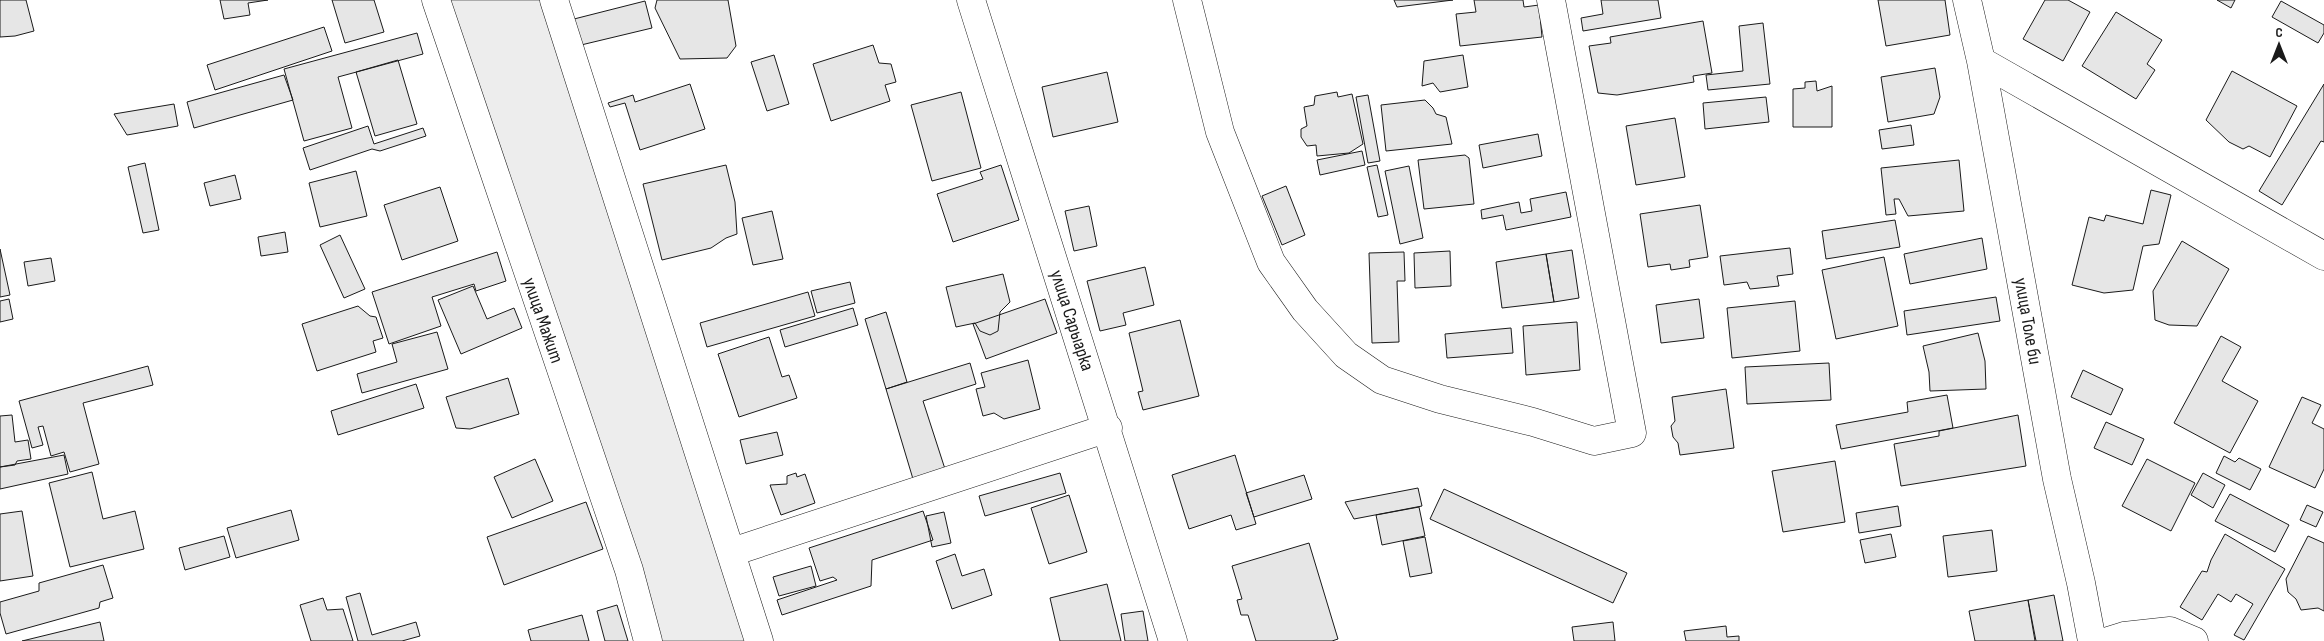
<svg xmlns="http://www.w3.org/2000/svg" width="2324" height="641" font-family="'Sofia Sans Condensed',sans-serif">
<style>
.built{fill:#ededed;stroke:#6a6a6a}
.building{fill:#e6e6e6;stroke:#1a1a1a}
.lines{fill:none;stroke-linecap:round;stroke-linejoin:round}
.minor-casing{stroke:#1a1a1a;stroke-width:29}
.minor{stroke:#fff;stroke-width:28}
.labels{text-anchor:middle;stroke-width:4;stroke-linejoin:round;paint-order:stroke}
.street-label{font-size:19px;fill:#1a1a1a;stroke:#fff}
</style>
<rect width="100%" height="100%" fill="#fff"/>
<path class="built" d="M438 0H560L763 641H643Z"/>
<path class="building" d="M0 0H26L34 31 15 36 0 37Z
M220 0H268L248 3 250 15 224 19Z
M332 0H374L384 32 345 43Z
M657 0H728L736 46 727 58 680 59 655 8Z
M1394 0H1453L1397 7Z
M1474 0H1523L1524 7 1539 5 1542 37 1460 46 1456 14 1476 12Z
M1601 0H1658L1661 18 1583 31 1581 18 1603 14Z
M1878 0H1945L1950 35 1886 46Z
M2045 0H2068L2090 12 2063 61 2023 39Z
M2217 0H2235L2231 8Z
M645 1 652 28 581 45 574 19Z
M2281 1 2324 25V33L2318 43 2272 17Z
M2116 12 2162 40 2147 64 2155 70 2136 99 2082 66Z
M1703 21 1712 73 1693 76 1694 82 1617 95 1598 93 1589 46 1611 43 1610 37Z
M1763 23 1770 84 1708 90 1706 75 1743 71 1739 26Z
M324 27 332 51 215 90 207 65Z
M417 33 423 54 338 77 352 128 304 141 284 69Z
M873 45 879 63 891 64 896 82 885 85 890 101 831 121 813 64Z
M774 55 789 104 767 111 751 62Z
M1463 55 1468 87 1440 92 1433 83 1422 86 1424 61Z
M398 60 417 124 375 136 356 72Z
M1935 68 1940 97 1934 114 1888 122 1881 77Z
M2232 71 2297 106 2270 157 2249 146 2243 149 2229 142 2206 120Z
M1107 72 1118 122 1053 137 1042 87Z
M284 75 293 100 194 128 187 102Z
M1816 81 1817 91 1832 86V127H1793V89L1805 88V82Z
M690 84 705 129 640 150 625 103 610 107 608 103 633 95 635 102Z
M2324 84V142L2321 141 2282 205 2259 191Z
M961 92 981 168 932 181 911 105Z
M1337 92 1338 97 1352 94 1363 144 1349 153 1317 156 1316 145 1307 146 1301 137V129L1307 126 1304 107 1314 105 1315 96Z
M1368 95 1380 161 1368 163 1356 97Z
M1766 97 1769 122 1705 129 1703 103Z
M1425 100 1433 108 1436 114 1446 117 1452 144 1386 151 1381 105Z
M174 104 178 126 127 135 114 114Z
M1675 118 1685 177 1636 185 1626 126Z
M1911 125 1914 145 1882 149 1879 130Z
M368 126 374 144 423 128 426 136 380 151 372 149 310 170 303 148Z
M1538 134 1542 156 1483 168 1479 145Z
M1362 151 1365 165 1320 175 1317 160Z
M1465 155 1469 158 1474 204 1424 209 1418 160Z
M1959 160 1964 211 1908 216 1899 199H1894L1896 214 1886 215 1881 168Z
M145 163 159 230 143 233 128 167Z
M726 165 735 202 737 234 726 238 711 248 662 260 643 184Z
M1001 165 1019 220 953 242 937 194 983 179 980 172Z
M1377 165 1388 215 1378 217 1367 167Z
M1409 166 1423 238 1400 244 1385 171Z
M356 171 367 216 320 227 309 183Z
M235 175 241 199 210 206 204 183Z
M1286 186 1305 235 1282 245 1262 196Z
M440 187 458 241 402 260 384 205Z
M2151 190 2171 195 2159 244 2143 246 2133 290 2104 293 2072 285 2089 217 2104 221 2106 215 2143 224Z
M1566 192 1571 217 1506 230 1503 215 1482 219 1481 210 1519 202 1521 213 1532 211 1530 199Z
M1700 205 1708 257 1689 260 1690 267 1671 270 1670 264 1648 267 1640 214Z
M1089 206 1097 246 1074 251 1065 211Z
M772 211 783 259 753 265 742 218Z
M1895 220 1900 247 1826 259 1822 231Z
M285 232 288 252 261 256 258 237Z
M340 235 365 289 344 298 320 245Z
M1982 238 1987 269 1910 284 1904 254Z
M2182 241 2229 269 2197 326 2169 325 2155 320 2153 291Z
M1790 248 1793 274 1777 276 1779 286 1750 289 1747 282 1724 285 1720 256Z
M0 249 10 295 0 297Z
M1572 250 1579 298 1554 302 1546 254Z
M1450 251 1451 286 1415 288 1414 253Z
M497 252 506 281 476 291 474 284 432 297 441 326 389 344 372 292Z
M1404 252 1405 281H1397L1399 342 1372 343 1369 253Z
M1546 254 1554 302 1502 308 1496 262Z
M1884 257 1898 326 1836 339 1822 270Z
M51 258 55 281 28 286 24 262Z
M1145 267 1154 305 1123 313 1126 325 1100 331 1087 281Z
M1003 274 1010 302 1000 312 998 331 990 335 980 331 975 323 956 327 946 287Z
M850 282 855 303 817 313 811 291Z
M473 286 487 319 514 308 522 328 461 354 438 300Z
M808 292 815 316 707 347 700 323Z
M1996 297 2000 321 1907 335 1904 311Z
M9 299 13 319 0 322V301Z
M1045 299 1057 333 986 359 973 324Z
M1699 299 1704 338 1661 343 1656 305Z
M1795 301 1800 351 1732 358 1727 308Z
M358 306 370 316 376 317 383 338 373 341 376 352 317 371 302 324Z
M853 308 858 325 785 347 780 330Z
M886 312 907 382 886 389 865 319Z
M1180 320 1199 396 1143 410 1138 392 1143 391 1129 333Z
M1577 322 1580 370 1526 375 1523 326Z
M1511 328 1513 353 1447 358 1445 334Z
M437 332 448 369 362 393 357 374 397 362 392 344Z
M1978 333 1985 361 1986 389 1930 391 1929 372 1923 346Z
M2221 336 2241 347 2222 381 2258 401 2230 453 2174 423Z
M769 337 782 377 789 375 797 398 739 417 718 354Z
M1028 360 1040 409 1004 419 994 413 983 416 976 389 985 387 981 373Z
M970 363 976 384 923 401 945 469 913 479 886 389Z
M1829 363 1831 400 1747 404 1745 367Z
M148 366 153 385 83 403 99 464 70 472 64 452 51 456 43 426 38 427 43 445 32 448 19 401Z
M2083 370 2123 389 2111 415 2071 397Z
M508 378 519 414 470 429 456 428 446 397Z
M416 384 424 408 338 435 331 411Z
M1726 389 1734 448 1680 455 1678 443 1673 437 1671 426 1675 421 1672 397Z
M1947 395 1953 428 1841 449 1836 425 1908 412 1907 402Z
M2302 397 2321 405 2312 423 2324 429V469L2315 488 2269 467Z
M12 415 15 442 28 440 31 459 17 461 15 465 0 467V416Z
M2018 415 2026 466 1901 486 1894 444 1939 436V431Z
M2106 422 2144 439 2132 465 2094 448Z
M777 432 783 455 746 464 740 440Z
M64 455 68 474 0 489V467Z
M1235 455 1256 524 1236 530 1231 515 1189 529 1172 475Z
M2224 456 2235 462 2239 458 2261 469 2250 490 2216 473Z
M535 459 553 501 512 518 494 477Z
M2147 459 2195 483 2171 531 2122 506Z
M1835 461 1845 522 1783 532 1772 471Z
M92 472 103 519 135 511 144 549 70 567 49 483Z
M796 473 797 477 805 474 815 503 781 515 770 485 787 484V476Z
M1060 473 1066 493 985 516 979 496Z
M2203 473 2225 485 2213 508 2191 495Z
M1304 475 1312 499 1254 517 1246 493Z
M1418 488 1422 506 1354 519 1345 502Z
M1444 489 1627 573 1613 603 1430 519Z
M2230 494 2289 525 2275 552 2215 521Z
M1069 495 1087 552 1049 564 1031 508Z
M586 502 603 549 504 585 487 537Z
M2307 505 2323 512 2316 527 2300 520Z
M1898 506 1901 526 1859 533 1856 513Z
M1419 507 1425 536 1382 545 1376 515Z
M291 510 299 540 236 558 227 528Z
M22 511 33 576 0 581V514Z
M923 511 933 540 872 560 871 586 782 615 777 600 837 580 833 577 820 581 809 548Z
M944 512 951 543 932 547 926 516Z
M1992 530 1997 571 1948 577 1943 536Z
M1891 534 1896 557 1865 563 1860 540Z
M2225 534 2285 569 2244 640 2234 635 2253 604 2236 594 2231 602 2218 594 2202 620 2180 607 2202 571 2207 572 2211 560Z
M224 536 230 557 185 570 179 548Z
M2308 536 2324 543V611L2318 608 2301 610 2296 599 2288 592 2286 579Z
M1425 537 1432 573 1410 577 1403 541Z
M1309 543 1338 639 1332 641H1256L1248 615H1241L1237 600 1242 599 1232 566Z
M955 554 962 576 984 569 992 595 952 609 936 561Z
M103 565 113 598 100 602 99 608 6 634 0 613V602L39 591V583Z
M811 566 816 586 779 596 773 577Z
M1107 584 1121 641H1060L1050 598Z
M360 593 372 635 416 622 420 636 402 641H358L346 597Z
M2054 595 2063 641H2036L2028 600Z
M323 598 327 610 343 609 353 641H311L300 605Z
M2028 600 2035 641H1975L1969 611Z
M617 605 628 641H605L597 611Z
M1143 611 1148 641H1125L1121 614Z
M582 615 589 641H531L528 630Z
M100 622 104 641H22Z
M1613 622 1615 641H1574L1572 627Z
M1726 626 1727 637 1739 636V641H1686L1684 631Z"/>
<g class="lines">
<defs>
<path id="minor" d="M436 0 629 570 648 641
M554 0 759 641
M971 0 1173 641
M1187 0 1220 132 1271 262 1305 310 1346 355 1382 380 1440 399 1533 422 1594 441 1632 433 1551 0
M1967 0 1981 61 2057 479 2081 583 2092 641
M1981 61 2324 256
M732 552 1108 428
M2108 641 2124 636 2170 631 2194 641"/>
</defs>
<use href="#minor" class="minor-casing"/>
<use href="#minor" class="minor"/>
</g>
<g class="labels">
<g class="street-label">
<text transform="translate(544 320) rotate(71)" y="7">улица Мажит</text>
<text transform="translate(1073 320) rotate(72)" y="7">улица Сарыарка</text>
<text transform="translate(2029 321) rotate(80)" y="7">улица Толе би</text>
</g>
</g>
<g transform="translate(2279 45)" stroke="#ffffff" stroke-width="4" paint-order="stroke">
<path d="M0-4L9 19L0 12L-9 19Z" fill="#1a1a1a"/>
<text y="-8" font-size="14" font-weight="bold" text-anchor="middle" fill="#1a1a1a">С</text>
</g>
</svg>
